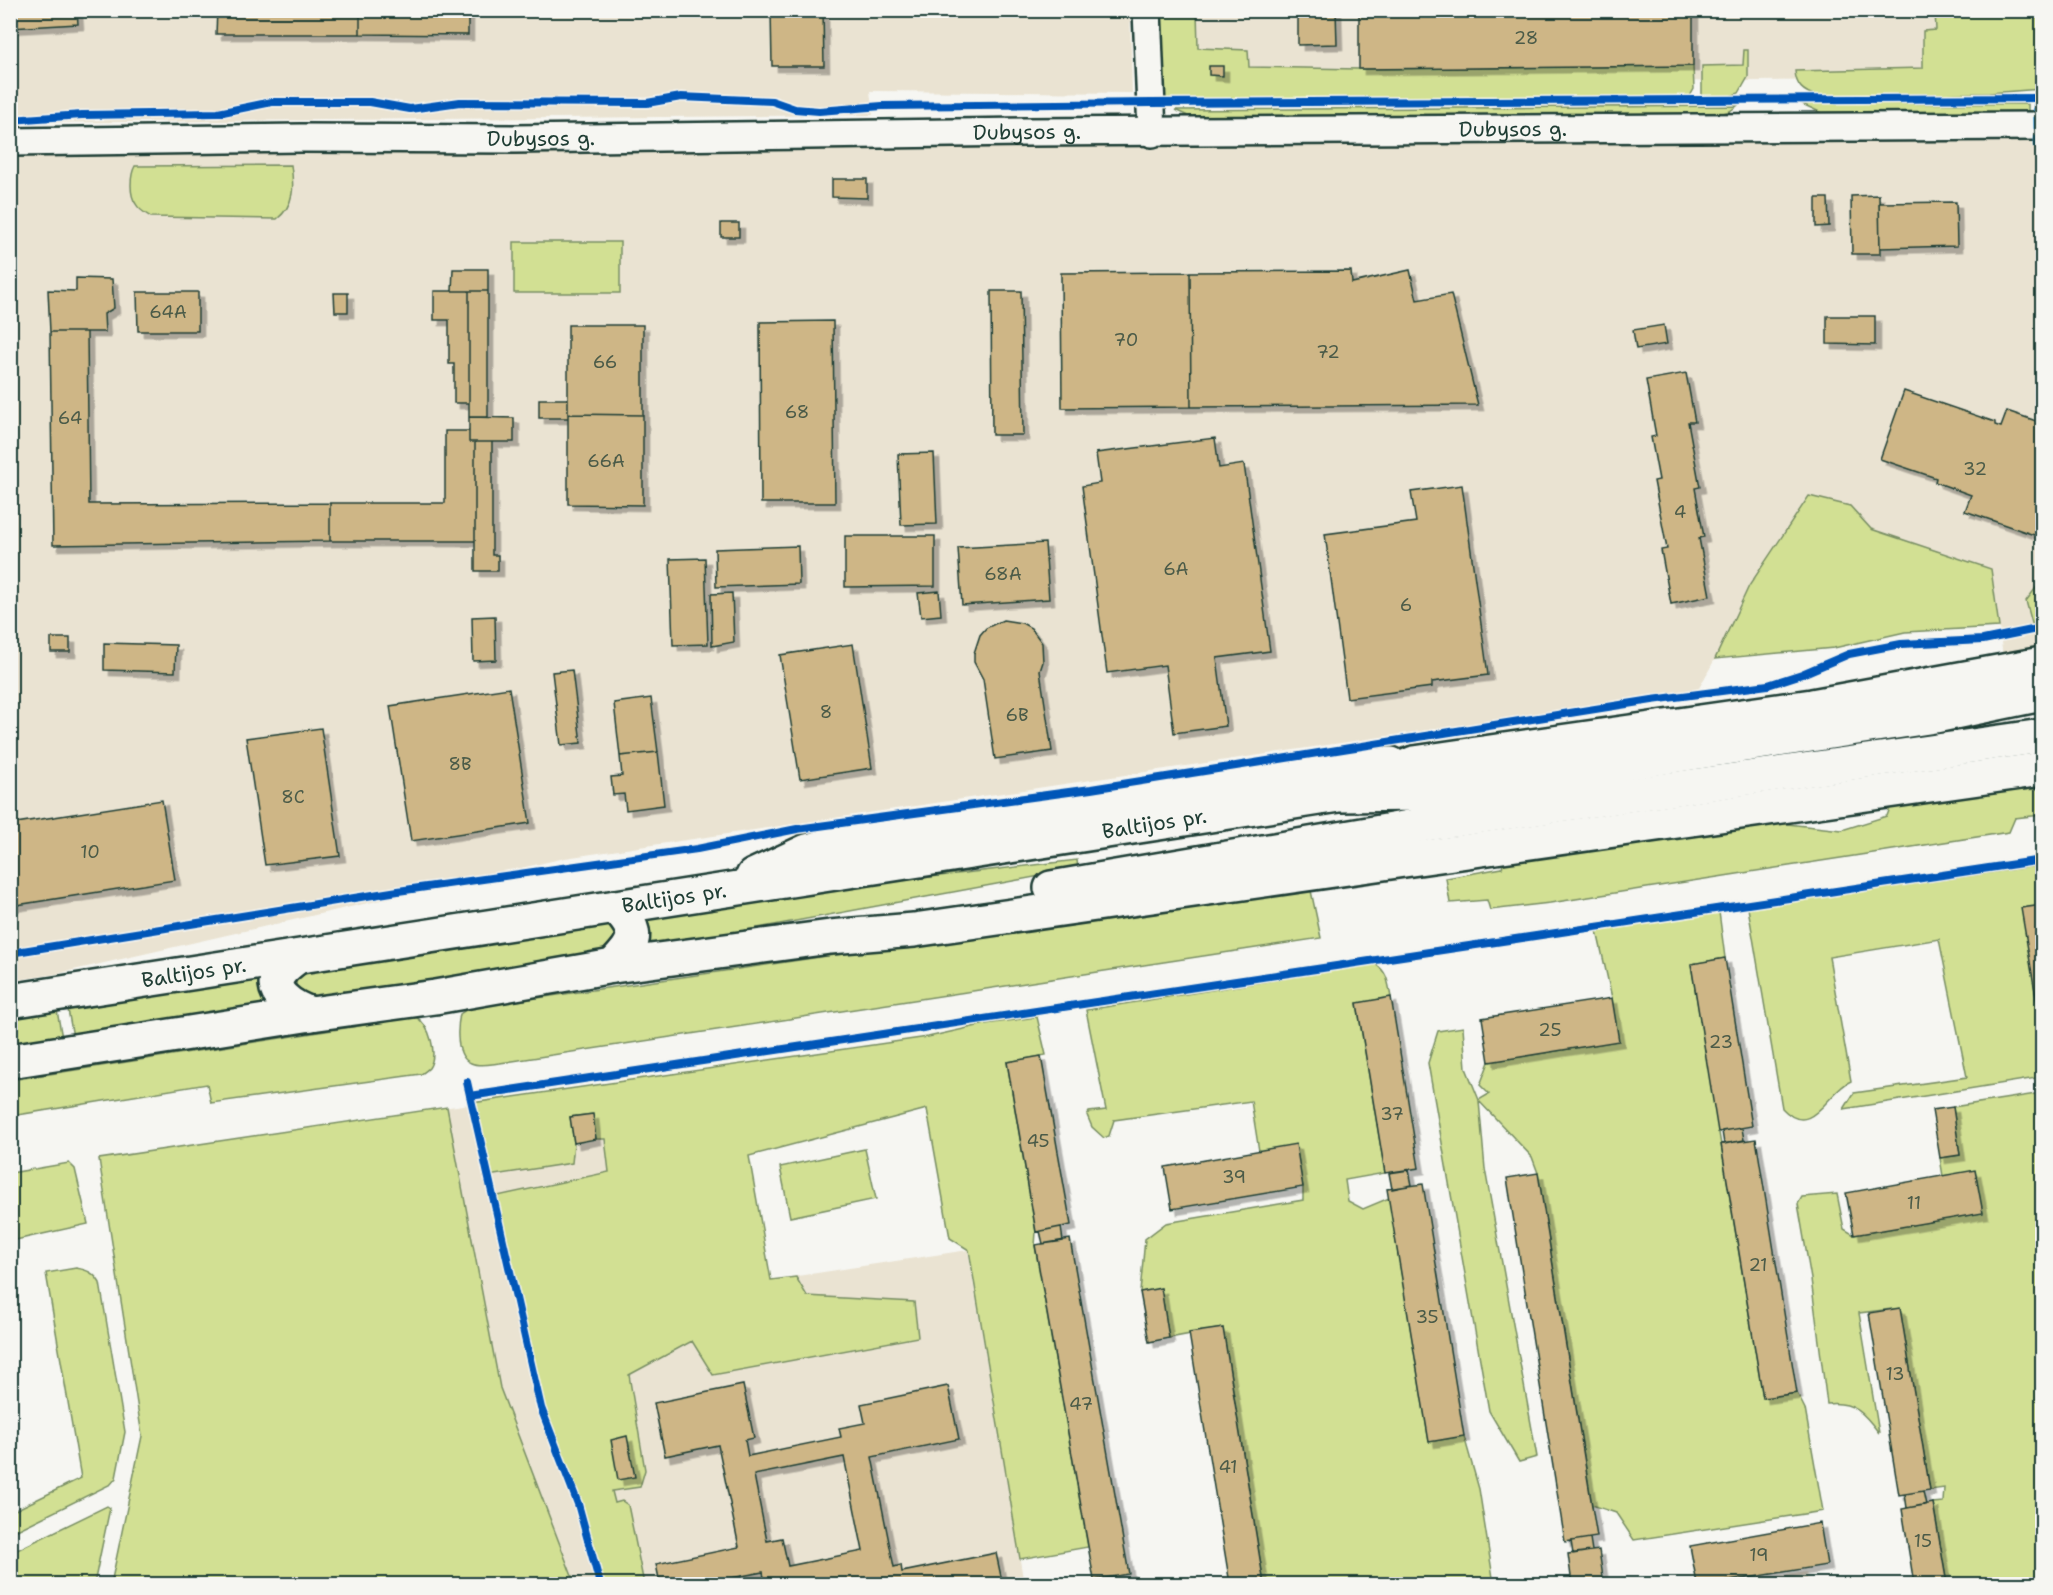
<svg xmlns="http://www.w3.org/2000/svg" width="2053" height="1595" font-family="'Shantell Sans',sans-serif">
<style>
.built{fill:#eae3d2;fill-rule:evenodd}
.green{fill:#d2e093;stroke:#788e64;stroke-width:1.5}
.building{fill:#ceb686;stroke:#1f3d34;stroke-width:1.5;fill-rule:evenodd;filter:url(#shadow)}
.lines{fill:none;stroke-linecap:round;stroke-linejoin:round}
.minor-casing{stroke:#1f3d34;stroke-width:32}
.highway-casing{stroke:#1f3d34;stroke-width:38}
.minor{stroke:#f6f6f2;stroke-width:27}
.highway{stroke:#f6f6f2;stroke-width:33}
.quiet{stroke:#3fa9f5;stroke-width:6;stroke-dasharray:12 6;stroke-linecap:butt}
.cycleway-casing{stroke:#f6f6f2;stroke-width:11}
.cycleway{stroke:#0057b8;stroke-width:8}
.labels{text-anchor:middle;stroke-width:4.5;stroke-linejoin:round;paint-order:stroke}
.number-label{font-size:18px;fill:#4b5b48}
.street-label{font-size:21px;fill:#1f3d34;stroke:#f6f6f2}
</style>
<defs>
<filter id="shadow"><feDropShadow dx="5.5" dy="5.5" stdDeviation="0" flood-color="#0004"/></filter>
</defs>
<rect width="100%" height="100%" fill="#f6f6f2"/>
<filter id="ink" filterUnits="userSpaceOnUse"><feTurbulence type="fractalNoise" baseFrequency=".0167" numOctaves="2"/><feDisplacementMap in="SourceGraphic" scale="12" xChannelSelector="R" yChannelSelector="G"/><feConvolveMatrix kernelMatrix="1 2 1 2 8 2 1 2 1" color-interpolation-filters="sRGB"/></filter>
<g filter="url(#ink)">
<path class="built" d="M10 11H1130L1132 93 870 91 873 115 11 123Z
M1163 11H2037L2033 79 1165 85Z
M2042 139V649L2003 657 1991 569 1871 529 1850 506 1749 586 1715 659 1698 690 565 858 56 974 11 981V155Z
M726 1066 749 1155 771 1280 968 1250 1024 1584H111L142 1436 99 1159ZM592 1114 596 1139 574 1142 570 1117Z
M1806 1572 1808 1584H1733Z"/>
<path class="green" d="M1157 11H1197L1198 48 1248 50 1249 67 1359 69 1693 66 1694 89 1690 96 1165 101 1161 86Z
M1935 11H2042V89L1989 93 1817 96C1803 92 1796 86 1795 71L1923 68V31L1936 30Z
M1744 50H1748V77L1739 93 1730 96H1702V66L1743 65Z
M1800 103 2028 104V112L1824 114Z
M1737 106 1730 111 1716 115 1201 119 1188 116 1175 110Z
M291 165C294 185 295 205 277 219L151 217C146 214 139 210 136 204 129 195 130 175 135 166Z
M514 242H620V293H514Z
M1809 496 1850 506 1871 529 1991 569 1999 627 1905 632 1834 648 1715 659 1749 586Z
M2042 580V644L2037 642 2026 601Z
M2042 789V815L2015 818 2009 832 1550 903 1490 910 1487 900 1450 903 1446 878 1502 868 1504 861 1750 820 1842 830 1887 816 1891 805 1929 794Z
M1077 860 1078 869 649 948C650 936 652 925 644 915L802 892Z
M2042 865V905L2022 909 2042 1033V1077L1844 1109 1854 1093 1967 1077 1939 939 1829 957 1851 1081C1828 1090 1812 1141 1782 1108L1748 908Z
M1310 886 1321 938 500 1063C491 1064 479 1067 471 1063 455 1057 457 1028 460 1014L469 1008Z
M1719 912 1725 958 1691 964 1763 1398 1797 1393 1805 1409 1823 1511 1634 1540 1616 1513 1592 1505 1538 1173 1532 1157 1479 1101 1485 1169 1537 1457 1519 1462 1489 1411 1428 1063 1438 1031 1463 1027 1466 1068 1479 1100 1489 1094 1480 1085 1489 1062 1618 1041 1612 998 1597 931Z
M607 922 618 931 610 953 312 1000 298 993C295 983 295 978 302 970Z
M1375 964C1388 972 1388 983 1391 997L1357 1003 1385 1173 1345 1180 1348 1201 1363 1209 1389 1198 1429 1442 1464 1436 1479 1489 1494 1584H1264L1223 1328 1169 1338 1161 1289 1140 1292 1145 1239 1166 1223 1303 1200V1187L1296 1145 1259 1151 1251 1101 1114 1120 1109 1136 1104 1138 1092 1127 1087 1115 1089 1112 1106 1110 1086 1010Z
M259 974 273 1005 73 1037 67 1004Z
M56 1005 62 1038 11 1046V1012Z
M416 1017C430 1025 438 1054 429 1068 428 1069 422 1074 421 1074L211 1103 207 1084 11 1116V1080Z
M1037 1017 1046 1055 1007 1062 1036 1232 1035 1246 1088 1547 1020 1559 969 1250 950 1238 927 1109 749 1156 771 1280 796 1277 807 1296 914 1302 918 1337 713 1375 692 1341 629 1375 645 1470 640 1487 612 1491 615 1503 622 1501 628 1505 644 1584H600L578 1504 541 1408 493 1197 609 1172 605 1139H596L592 1114 570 1117 574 1143 572 1163 488 1176 472 1103 928 1037 986 1024Z
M2042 1093V1584H1947L1933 1503 1943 1502 1944 1488 1930 1490 1900 1308 1859 1313 1879 1433C1864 1413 1854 1401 1827 1404L1811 1279 1798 1204 1802 1197 1837 1194 1844 1229 1854 1235 1982 1213 1975 1171 1943 1176 1940 1158 1960 1155 1953 1107Z
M447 1107 500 1388 575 1584H111L142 1436 99 1159Z
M865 1149 876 1199 790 1217 780 1167Z
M69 1163 75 1169 88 1224 11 1241V1173Z
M76 1268C88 1270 94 1273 100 1283L125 1432 116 1478 111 1484 11 1533V1512L81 1478 46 1273Z
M107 1506 110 1508 94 1584H11V1553Z"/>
<path class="building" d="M10 10H77L78 24 10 28Z
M217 10H360V34H216Z
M360 10H468V35L360 34Z
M771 10H823L824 66H772Z
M1298 10H1336L1337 44 1298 45Z
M1359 10H1693V66L1359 69Z
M1209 66H1223V76L1209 75Z
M832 179H867V198L832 197Z
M1879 195 1880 254H1852L1851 196Z
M1816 198H1828L1829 226 1816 227Z
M1956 202 1957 246 1880 248 1879 203Z
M721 223H739V237H721Z
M453 269H488V291H452Z
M1410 270 1417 300 1451 294 1478 405 1191 407 1190 272 1351 271 1352 283Z
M1190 272 1191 407 1062 408 1061 273Z
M76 278 112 279 114 308 104 314 105 332H50L48 290 76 291Z
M434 291H469V403H454V364H449V320H434Z
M469 291H488V417H469Z
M991 291H1021L1023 435H992Z
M137 292H198V331H138Z
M334 293H348V312H335Z
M1827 316H1875V345L1827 344Z
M833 321 835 503H761L760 322Z
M568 325H643V415L568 414Z
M1664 325 1667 344 1636 349 1633 330Z
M50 332H87L89 504 330 503V541L53 545Z
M1686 373 1695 422H1688L1700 487 1695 488 1704 537 1699 538 1710 596 1671 604 1661 550 1667 549 1654 481 1659 480 1651 437 1656 436 1646 380Z
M1904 391 1995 422V425L2001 427 2007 411 2042 423V521L2037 536 1965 511 1971 495 1935 482 1936 478 1880 459Z
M539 399H568V418H539Z
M568 414 643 415V505L568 504Z
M469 417 514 418V442H469Z
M445 431H469V442H475V541H330V503H445Z
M1215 438 1219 468 1244 464 1270 651 1217 658 1226 726 1174 733 1165 665 1107 673 1082 486 1100 483 1096 453Z
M475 442H492V555H498V571H475Z
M934 453 937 524 901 525 898 454Z
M1462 485 1488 675 1432 682V687L1347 698 1325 534 1416 522 1411 492Z
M845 536H935V586L845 587Z
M1045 543 1049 599 962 605 958 548Z
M798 546 799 584 716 587 715 549Z
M705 558 708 644 673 645 670 559Z
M939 591 941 615 921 617 918 593Z
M732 593 734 642 712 646 711 594Z
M495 616 496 660 473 661 472 617Z
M1003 620 1022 623 1031 628 1042 643 1043 662 1040 671 1052 751 995 759 983 679 974 662V653L980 635 986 628Z
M51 638H70V652H51Z
M104 643 176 645 175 672 104 670Z
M853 644 872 768 800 779 780 655Z
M572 670 581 743 561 745 552 672Z
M509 688 530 823 411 841 390 706Z
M651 698 658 752 620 756 614 703Z
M321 728 340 856 265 865 246 738Z
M658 752 664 805 626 810 624 794 613 795 611 777 622 776 620 756Z
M162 800 175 880 10 906V824Z
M2042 905V1033L2021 908Z
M1725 958 1752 1126 1718 1132 1691 964Z
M1391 997 1419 1168 1385 1173 1357 1003Z
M1612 998 1619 1041 1489 1062 1482 1018Z
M1041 1056 1071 1225 1036 1232 1007 1062Z
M1953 1107 1960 1155 1940 1158 1932 1110Z
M593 1114 596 1139 574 1143 570 1117Z
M1742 1128 1744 1140 1724 1144 1722 1131Z
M1756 1139 1797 1393 1763 1398 1721 1144Z
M1296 1144 1303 1187 1172 1209 1165 1167Z
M1409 1170 1412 1185 1392 1189 1389 1173Z
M1975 1170 1983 1213 1854 1235 1846 1193Z
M1538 1173 1597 1537 1565 1542 1507 1178Z
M1423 1184 1464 1436 1429 1442 1387 1189Z
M1061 1227 1063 1241 1043 1244 1040 1231Z
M1070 1239 1129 1574 1094 1580 1035 1245Z
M1161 1288 1169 1338 1149 1342 1140 1292Z
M1900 1308 1930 1490 1899 1495 1869 1313Z
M1223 1328 1264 1584H1230L1214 1487 1189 1333Z
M743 1385 754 1438 745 1440 748 1456 841 1437 839 1428 865 1423 861 1404 948 1386 959 1439 872 1457 894 1567 901 1565 902 1572 996 1553 1002 1581 983 1584H872L871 1579 845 1584H765L763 1572 700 1584H660L656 1564 739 1547 718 1445 665 1456 654 1403ZM844 1457 863 1551 788 1566 782 1538 767 1541 754 1475Z
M627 1436 635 1477 618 1480 611 1440Z
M1923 1491 1926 1505 1907 1508 1905 1494Z
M1933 1503 1947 1584H1914L1902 1509Z
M1820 1523 1827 1565 1711 1584H1697L1690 1546Z
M1590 1538 1592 1551 1573 1554 1571 1541Z
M1599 1550 1604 1584H1572L1568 1554Z"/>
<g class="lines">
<defs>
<g id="minor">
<path d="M1147 10 1152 133"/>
<path id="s1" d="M10 142 301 138 515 139 1026 132 2042 126"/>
</g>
<g id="highway">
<path d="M1355 789 1414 763 1812 706 2042 664"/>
<path d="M753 876 807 851 867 836 993 820 1338 768 1391 764"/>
<path d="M1051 888 1427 824 2042 736"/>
<path d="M297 957C292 961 286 965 282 970 263 992 294 1008 311 1014"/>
<path d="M613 966C636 942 641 934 616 907"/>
<path id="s2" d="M10 1001 1339 795 1423 794 1935 716 2042 694"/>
<path d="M10 1061 311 1014 435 997 613 966 830 937 914 930 2042 769"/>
</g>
</defs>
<use href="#minor" class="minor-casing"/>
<use href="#highway" class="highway-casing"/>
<use href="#minor" class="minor"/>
<use href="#highway" class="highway"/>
<path class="quiet" d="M2036 99 2037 150 2042 168"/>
<defs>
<path id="cycleway" d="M10 120 82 115 218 113 272 102H370L410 109 460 102 647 103 681 97 772 101 795 109 819 111 882 106 1151 103 2042 98
M10 953 398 891 697 849 797 829 1091 789 1652 700 1768 685 1802 674 1849 654 1901 644 1983 640 2042 628
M467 1082 541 1408 578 1504 600 1584
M470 1096 2042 860"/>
</defs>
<use href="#cycleway" class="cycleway-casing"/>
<use href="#cycleway" class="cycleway"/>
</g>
</g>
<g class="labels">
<g class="number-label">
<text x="1526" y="44">28</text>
<text x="168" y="318">64A</text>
<text x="1126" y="346">70</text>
<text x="1328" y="358">72</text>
<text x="605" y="368">66</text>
<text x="797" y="418">68</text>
<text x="70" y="424">64</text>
<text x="606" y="467">66A</text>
<text x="1975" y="475">32</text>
<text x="1680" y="518">4</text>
<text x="1176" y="575">6A</text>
<text x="1003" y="580">68A</text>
<text x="1406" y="611">6</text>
<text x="826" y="718">8</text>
<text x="1017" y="721">6B</text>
<text x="460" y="770">8B</text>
<text x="293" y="803">8C</text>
<text x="90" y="858">10</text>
<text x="1550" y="1036">25</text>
<text x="1721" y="1048">23</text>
<text x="1392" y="1120">37</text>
<text x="1038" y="1147">45</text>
<text x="1234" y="1183">39</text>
<text x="1914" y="1209">11</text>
<text x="1758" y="1271">21</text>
<text x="1427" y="1323">35</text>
<text x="1895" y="1380">13</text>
<text x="1081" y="1410">47</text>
<text x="1228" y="1473">41</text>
<text x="1923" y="1547">15</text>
<text x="1759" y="1561">19</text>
</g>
<g class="street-label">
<text dy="7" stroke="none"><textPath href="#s1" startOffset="1503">Dubysos g.</textPath></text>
<text dy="7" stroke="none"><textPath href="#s1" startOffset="1017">Dubysos g.</textPath></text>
<text dy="7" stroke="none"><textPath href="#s1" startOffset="531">Dubysos g.</textPath></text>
<text dy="7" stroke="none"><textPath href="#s2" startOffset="1158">Baltijos pr.</textPath></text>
<text dy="7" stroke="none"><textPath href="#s2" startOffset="672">Baltijos pr.</textPath></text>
<text dy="7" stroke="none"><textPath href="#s2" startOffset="186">Baltijos pr.</textPath></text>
</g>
</g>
<rect width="2053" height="1595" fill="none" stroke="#f6f6f2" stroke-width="36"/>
<rect x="18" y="18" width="2017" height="1559" fill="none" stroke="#1f3d34" stroke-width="2" filter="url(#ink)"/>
</svg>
